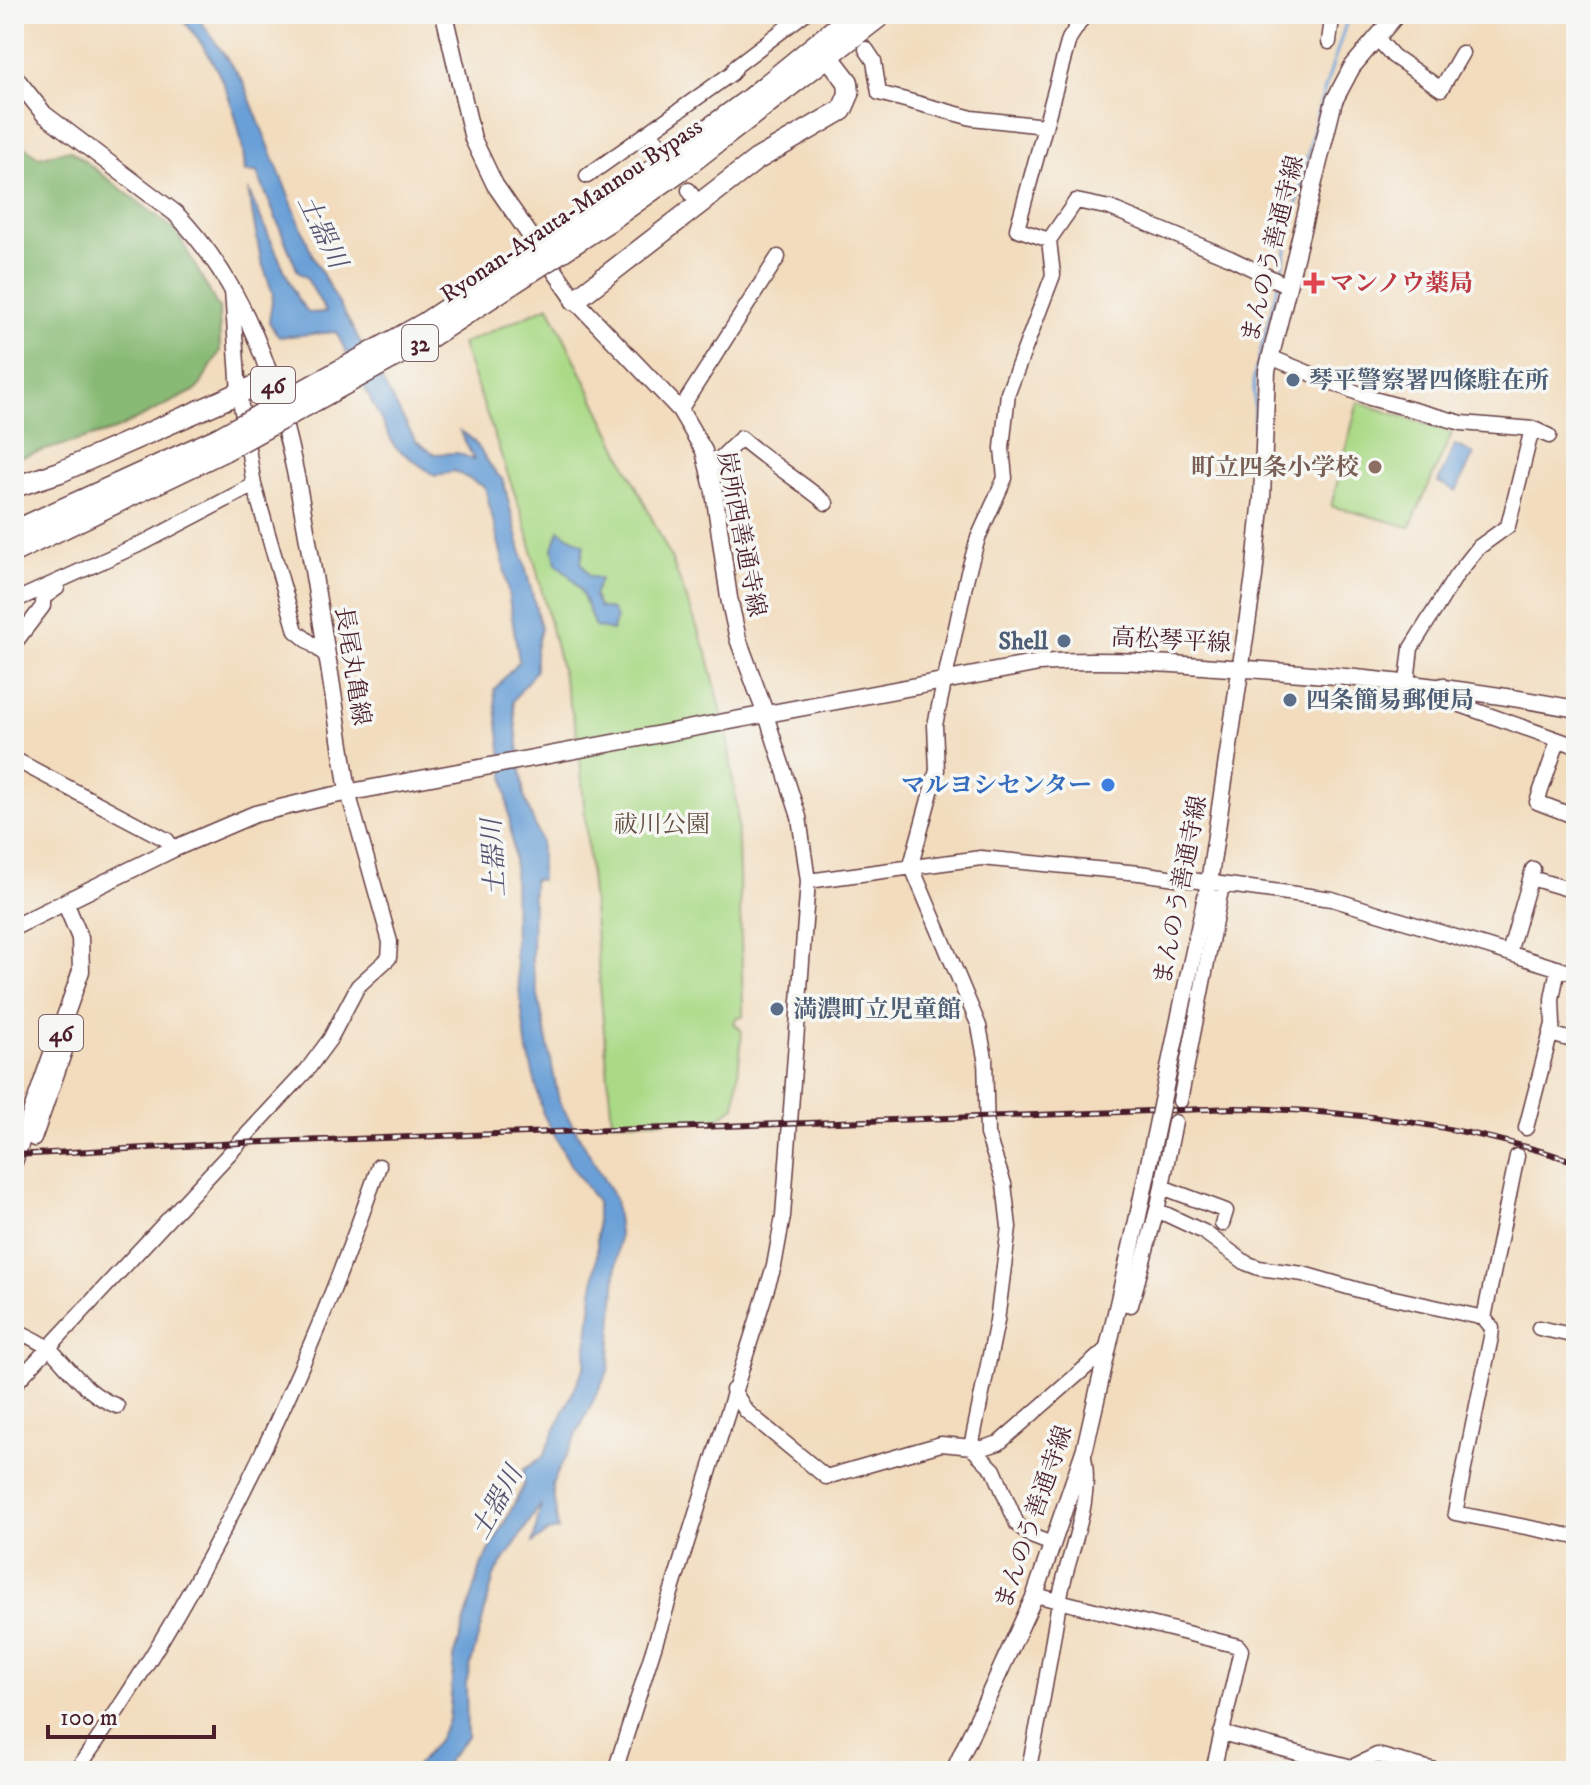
<svg xmlns="http://www.w3.org/2000/svg" width="1590" height="1785" font-family="'IM FELL DW Pica','Noto Serif JP',serif">
<style>
.green{fill:#abda87;stroke:#7a7c59;stroke-width:2}
.forest{fill:#88ba74;stroke:#696c50;stroke-width:2}
.water{fill:#6aa0d7;stroke:#5a6081;stroke-width:2}
.lines{fill:none;stroke-linecap:round;stroke-linejoin:round}
.stream{stroke:#6aa0d7;stroke-width:3}
.minor-casing{stroke:#633b41;stroke-width:17}
.major-casing{stroke:#633b41;stroke-width:19}
.highway-casing{stroke:#633b41;stroke-width:23}
.minor{stroke:#fff;stroke-width:14}
.major{stroke:#fff;stroke-width:16}
.highway{stroke:#fff;stroke-width:20}
.rail-casing{stroke:#4a1f2b;stroke-width:6}
.rail{stroke:#f6f6f2;stroke-width:3;stroke-dasharray:9;stroke-linecap:butt}
.major-bridge-casing{stroke:#633b41;stroke-width:19;stroke-linecap:butt}
.highway-bridge-casing{stroke:#633b41;stroke-width:23;stroke-linecap:butt}
.major-bridge{stroke:#fff;stroke-width:16}
.highway-bridge{stroke:#fff;stroke-width:20}
.health-dot{fill:#e0444e;stroke:#f6f6f2;stroke-width:3}
.service-dot{fill:#5c6f8a;stroke:#f6f6f2;stroke-width:3}
.education-dot{fill:#8d6e63;stroke:#f6f6f2;stroke-width:3}
.shop-dot{fill:#3f7fe0;stroke:#f6f6f2;stroke-width:3}
.labels{text-anchor:middle;stroke-width:7;stroke-linejoin:round;paint-order:stroke}
.shield{fill:#f6f6f2;stroke:#7e6067;stroke-width:2}
.shield-label{font-size:22px;font-weight:bold;fill:#4a1f2b}
.street-label{font-size:24px;fill:#4a1f2b;stroke:#f6f6f2}
.health-label{font-size:24px;font-weight:bold;fill:#be3a42;stroke:#f6f6f2;text-anchor:start}
.service-label{font-size:24px;font-weight:bold;fill:#4e5e75;stroke:#f6f6f2;text-anchor:start}
.education-label{font-size:24px;font-weight:bold;fill:#785e54;stroke:#f6f6f2;text-anchor:end}
.shop-label{font-size:24px;font-weight:bold;fill:#366cbe;stroke:#f6f6f2;text-anchor:end}
.park-label{font-size:24px;fill:#624e42;stroke:#f6f6f2}
.water-label{font-size:26px;font-style:italic;fill:#575370;stroke:#f6f6f2}
</style>
<rect width="100%" height="100%" fill="#f6f6f2"/>
<filter id="ink" filterUnits="userSpaceOnUse"><feTurbulence type="fractalNoise" baseFrequency=".0125" numOctaves="2"/><feDisplacementMap in="SourceGraphic" scale="16" xChannelSelector="R" yChannelSelector="G"/><feConvolveMatrix kernelMatrix="1 2 1 2 8 2 1 2 1" color-interpolation-filters="sRGB"/></filter>
<filter id="wash" filterUnits="userSpaceOnUse"><feTurbulence type="fractalNoise" baseFrequency=".006" numOctaves="4" result="noise"/><feDisplacementMap in="SourceGraphic" scale="32" xChannelSelector="R" yChannelSelector="G"/><feGaussianBlur stdDeviation="1.8" result="paint"/><feColorMatrix in="noise" values="0 0 0 0 0 0 0 0 0 0 0 0 0 0 0 0 0 1.4 0 .05"/><feComposite in="paint" operator="in"/></filter>
<g filter="url(#wash)">
<rect width="100%" height="100%" fill="#f2dcbd"/>
<path class="green" d="M549 306 671 558 707 653 727 735 737 810 743 1003V1017H737L734 1023 742 1031 735 1107 715 1120 612 1122 578 737 525 523 462 344Z
M1358 402 1452 433 1410 527 1331 506Z"/>
<path class="forest" d="M14 138 38 157 70 150 176 231 219 309 220 351 198 389 115 430 14 459Z"/>
<path class="water" d="M177 14H196L243 82 314 259 415 440 434 454 458 453 474 460 460 431C481 441 485 465 503 480L541 628 536 649V670L513 701 524 796 541 842V880L533 879 532 965 559 1101 615 1199 619 1234 609 1369 552 1484 558 1530 548 1532 533 1543 541 1504 494 1576 466 1683 467 1737 439 1771H412L436 1743 449 1719 454 1658 481 1567 524 1485 523 1470 543 1457 585 1366 597 1254V1202L570 1164 543 1114 526 1044 515 955 514 858 494 690 519 661 503 561 485 487 454 471 435 476 395 447 336 332 279 337 269 322 273 294 261 260 248 190 298 300 309 313 326 312 306 277 298 272 257 172H245C242 116 217 54 177 14Z
M1455 445 1474 454 1456 491 1438 482Z
M559 530 584 545 581 562 589 576 600 579 594 596 599 607 612 610 616 618 612 631 595 627C583 597 583 584 556 564L553 548Z"/>
<g class="lines">
<path class="stream" d="M1280 277 1319 107 1349 14
M1254 482V377L1278 285"/>
</g>
</g>
<g filter="url(#ink)">
<g class="lines">
<defs>
<path id="minor" d="M1376 37 1393 56 1441 89 1462 53
M1329 42 1332 19
M866 49 874 61 879 93 972 118 1045 126
M650 131 661 147
M587 176 732 73 737 65 804 14
M689 190 698 205
M1049 240 1017 229 1069 39 1085 14
M232 290 239 393 254 485 296 631 328 657
M1270 357 1370 398 1462 423 1534 429 1549 436
M680 410 778 257
M708 470 741 438C769 462 798 480 826 503
M14 601 147 541 254 485
M14 644 43 606V598L57 588
M1407 682 1411 648 1456 576 1479 547 1508 526 1531 433
M1442 685 1444 695 1452 702 1576 746
M1558 741 1537 802 1576 817
M14 759 167 840 173 849
M1531 878 1575 891
M808 881 981 858 1139 873 1332 899 1576 974
M1509 953 1533 869
M1550 1034 1576 1041
M1180 1101 1222 885
M1526 1128 1553 1024 1552 999 1558 968
M34 1139 69 1039 63 1027
M1162 1187 1226 1211 1222 1224
M1157 1210 1204 1232 1246 1263 1259 1268 1303 1274 1362 1291 1484 1318 1492 1328 1491 1337 1455 1513 1576 1537
M1119 1302 1131 1305 1158 1206 1175 1122
M1484 1318 1517 1156
M1539 1328 1576 1336
M14 1329C26 1336 44 1342 53 1352 73 1373 88 1395 117 1406
M14 1385 307 1070 330 1039 358 986 389 958 390 942 348 792
M733 1390 746 1411 826 1477 941 1444 983 1448 999 1443 1108 1348
M1052 1544 1031 1536 1017 1524 994 1470 971 1447 997 1321 1009 1227 1004 1184 987 1134 985 1058 979 1026 911 865 937 770 935 725 967 576 978 538 1005 478 1002 448 1008 393 1053 275 1049 240 1076 201 1110 208 1230 258 1288 286
M1035 1595 1238 1646 1241 1650 1213 1771
M1221 1733 1352 1767 1377 1755 1439 1771
M76 1771C208 1585 305 1381 379 1166
M615 1771 774 1266 783 1216 808 881 799 817 766 715
M1028 1771C1041 1715 1050 1659 1059 1602 1067 1554 1095 1502 1083 1453"/>
<path id="major" d="M444 14 473 139 495 185 575 300 680 410 704 451 714 492 729 598 738 639 766 715
M14 76 44 114 175 213C267 306 291 439 312 564 325 640 337 716 348 792
M14 927 173 849 255 814 330 796 1039 663C1098 658 1156 663 1215 667 1336 674 1456 686 1576 709
M1184 996 1209 883 1254 576 1262 498 1267 371 1334 101 1352 67 1397 14
M14 1162 81 971 80 938 65 902
M954 1771 1035 1595 1085 1448 1137 1221"/>
<path id="highway" d="M603 206 749 99 853 14
M609 221 688 165 883 14
M575 300 756 160 842 110 849 94 848 82 818 43
M14 487 60 472 271 379
M14 531 218 438
M14 552 224 451"/>
</defs>
<use href="#minor" class="minor-casing"/>
<use href="#major" class="major-casing"/>
<use href="#highway" class="highway-casing"/>
<use href="#minor" class="minor"/>
<use href="#major" class="major"/>
<use href="#highway" class="highway"/>
<defs>
<path id="rail" d="M14 1155 240 1143 1236 1108C1354 1110 1464 1125 1576 1162"/>
</defs>
<use href="#rail" class="rail-casing"/>
<use href="#rail" class="rail"/>
<defs>
<path id="major-bridge" d="M1137 1221 1184 996"/>
<path id="highway-bridge" d="M218 438 423 324 603 206
M224 451 429 338 609 221"/>
</defs>
<use href="#major-bridge" class="major-bridge-casing"/>
<use href="#highway-bridge" class="highway-bridge-casing"/>
<use href="#major-bridge" class="major-bridge"/>
<use href="#highway-bridge" class="highway-bridge"/>
</g>
</g>
<path class="health-dot" d="M1310 271h8v8h8v8h-8v8h-8v-8h-8v-8h8z"/>
<g class="service-dot">
<circle cx="1293" cy="380" r="8"/>
<circle cx="1064" cy="641" r="8"/>
<circle cx="1290" cy="700" r="8"/>
<circle cx="777" cy="1009" r="8"/>
</g>
<circle class="education-dot" cx="1375" cy="467" r="8"/>
<circle class="shop-dot" cx="1108" cy="785" r="8"/>
<g class="labels">
<g class="shield">
<rect x="402" y="325" width="36" height="36" rx="6"/>
<rect x="251" y="367" width="44" height="36" rx="6"/>
<rect x="39" y="1015" width="44" height="36" rx="6"/>
</g>
<g class="shield-label">
<text x="420" y="351">32</text>
<text x="273" y="393">46</text>
<text x="61" y="1041">46</text>
</g>
<g class="street-label">
<text transform="translate(571 210) rotate(-34)" y="8">Ryonan-Ayauta-Mannou Bypass</text>
<text transform="translate(1272 249) rotate(-76)" y="8">まんのう善通寺線</text>
<text transform="translate(742 534) rotate(79)" y="8">炭所西善通寺線</text>
<text transform="translate(1171 640) rotate(3)" y="8">高松琴平線</text>
<text transform="translate(353 666) rotate(81)" y="8">長尾丸亀線</text>
<text transform="translate(1180 890) rotate(-79)" y="8">まんのう善通寺線</text>
<text transform="translate(1033 1517) rotate(-71)" y="8">まんのう善通寺線</text>
</g>
<g class="health-label">
<text x="1330" y="291">マンノウ薬局</text>
</g>
<g class="service-label">
<text x="1309" y="388">琴平警察署四條駐在所</text>
<text x="1048" y="649" text-anchor="end">Shell</text>
<text x="1306" y="708">四条簡易郵便局</text>
<text x="793" y="1017">満濃町立児童館</text>
</g>
<g class="education-label">
<text x="1359" y="475">町立四条小学校</text>
</g>
<g class="shop-label">
<text x="1092" y="793">マルヨシセンター</text>
</g>
<g class="park-label">
<text x="662" y="832">祓川公園</text>
</g>
<g class="water-label">
<text transform="translate(323 231) rotate(64)" y="9">土器川</text>
<text transform="translate(493 858) rotate(-93)" y="9">土器川</text>
<text transform="translate(496 1502) rotate(-61)" y="9">土器川</text>
</g>
</g>
<rect width="1590" height="1785" fill="none" stroke="#f6f6f2" stroke-width="48"/>
<path d="M48 1725v12h166v-12" fill="none" stroke="#4a1f2b" stroke-width="4"/>
<text x="60" y="1725" font-size="24" fill="#4a1f2b" stroke="#f6f6f2" stroke-width="6" paint-order="stroke">100 m</text>
</svg>
